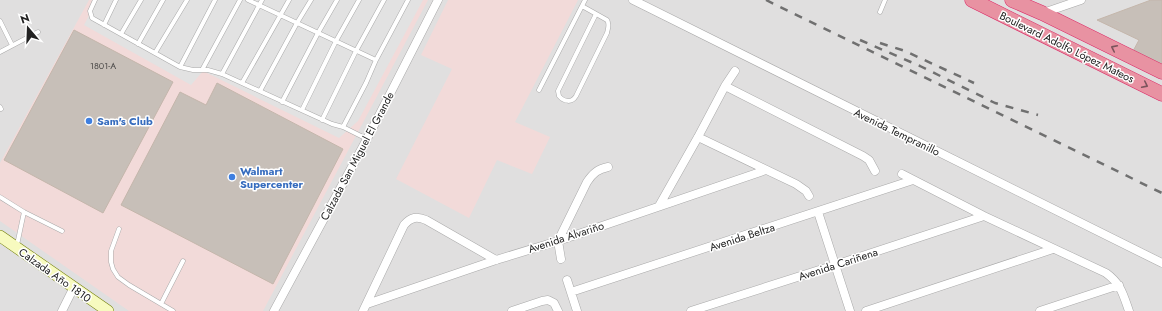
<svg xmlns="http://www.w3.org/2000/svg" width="1162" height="311" font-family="Jost,sans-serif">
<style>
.residential{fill:#e0dfdf}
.commercial{fill:#f2dad9}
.parking{fill:#e2e2e2}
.building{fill:#c7bfb8;stroke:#c4b6ab}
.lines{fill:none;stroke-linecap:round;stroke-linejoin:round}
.lane-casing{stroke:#a9a9a9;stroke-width:5}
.street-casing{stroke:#a9a9a9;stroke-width:9}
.secondary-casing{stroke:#707d05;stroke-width:12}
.highway-casing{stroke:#dc2a67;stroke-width:15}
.lane{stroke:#fff;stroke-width:4}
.street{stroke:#fff;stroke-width:8}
.secondary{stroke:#f7fabf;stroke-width:11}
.highway{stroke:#e892a2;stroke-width:14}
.rail{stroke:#707070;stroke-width:2.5;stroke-dasharray:8 8;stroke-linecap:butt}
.oneway{stroke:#7b545c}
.shop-dot{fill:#3f7fe0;stroke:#fff;stroke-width:1.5}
.labels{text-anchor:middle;stroke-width:3;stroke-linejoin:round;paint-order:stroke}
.number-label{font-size:9px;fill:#4b4948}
.street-label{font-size:11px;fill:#222;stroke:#fff}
.shop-label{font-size:11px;font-weight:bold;fill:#366cbe;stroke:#fff;text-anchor:start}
</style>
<rect width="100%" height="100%" fill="#f2efe9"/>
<path class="residential" d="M0 0H1162V311H0Z"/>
<path class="commercial" d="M89 0H428L263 311H129L0 221V163Z
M448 0H578L515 122 550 137 532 174 497 160 469 218 396 179 452 69 421 55Z"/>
<path class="parking" d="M97 0H423L358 121 339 138 203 71 191 85 84 25Z"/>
<path class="building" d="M1151 0H1162V67L1132 53 1139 40 1097 20Z
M74 30 173 82 103 213 4 160Z
M217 83 343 149 273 284 121 205 180 92 206 105Z"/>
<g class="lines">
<defs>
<path id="lane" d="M95 0 90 11 92 18 180 67 215 0
M248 0 376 60 366 83 343 127
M582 6 607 20C610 24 608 28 607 33L576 96C572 103 564 102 559 96L558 91 596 14
M880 12 885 0
M0 21 12 45
M104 25 116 0
M121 34 141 0
M138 44 163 0
M0 52 38 32
M155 53 187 0
M376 60 408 0
M180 67 193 70H208L222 74 332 124 343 127 367 139
M202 70 240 0
M222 74 262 0
M242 83 289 0
M539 90 585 0
M260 91 297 23 311 0
M282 102 318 33 337 0
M0 107 1 109
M302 110 336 41 359 0
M322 120 356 51 384 0
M0 197 24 212 62 231
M119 229 111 251V262L113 269 118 277 129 285 173 311
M17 245 24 212
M161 304 183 261"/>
<path id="street" d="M633 0 1162 263
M1043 13 1081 0
M725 86 863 156 869 160 875 171
M698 137 796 184 806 191 809 196
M902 174 984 216 1106 273C1121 284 1123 294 1129 311
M659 206 698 137 725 86 735 71
M818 212 850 311
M561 259 558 241 587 182C593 173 598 169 608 167
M567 280 577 311
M571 292 913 180
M367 304 496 260 558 241 766 170
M62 311 74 287
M274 311 367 139 438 0
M363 311 404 225C411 217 417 216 426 220L496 260
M512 311 542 301 548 300 554 303 558 311
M691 311 835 265 984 216
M866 311 1053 249
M1040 311 1119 285"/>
<path id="secondary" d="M0 236 108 311"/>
<path id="highway" d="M972 0 1162 94
M1012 0 1042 13 1162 72"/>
</defs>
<use href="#lane" class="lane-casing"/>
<use href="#street" class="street-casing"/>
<use href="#secondary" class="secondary-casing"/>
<use href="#highway" class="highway-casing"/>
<use href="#lane" class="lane"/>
<use href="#street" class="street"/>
<use href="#secondary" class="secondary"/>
<use href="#highway" class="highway"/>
<path class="rail" d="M766 0 1162 193
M860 40 920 66 995 103 1038 115
M880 43 905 51 974 83"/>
</g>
<defs><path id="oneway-chevron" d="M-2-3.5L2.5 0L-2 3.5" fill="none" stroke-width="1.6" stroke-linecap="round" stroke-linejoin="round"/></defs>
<g class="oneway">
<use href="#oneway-chevron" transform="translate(1114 48) rotate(-154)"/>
<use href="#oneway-chevron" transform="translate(1145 85) rotate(26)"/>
</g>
<g class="shop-dot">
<circle cx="89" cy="121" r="4"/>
<circle cx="232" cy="177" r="4"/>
</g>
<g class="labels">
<g class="number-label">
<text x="103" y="69">1801-A</text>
</g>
<g class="street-label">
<text transform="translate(1067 47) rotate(26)" y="4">Boulevard Adolfo López Mateos</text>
<text transform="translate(897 132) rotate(26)" y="4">Avenida Tempranillo</text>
<text transform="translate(357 156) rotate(-62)" y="4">Calzada San Miguel El Grande</text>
<text transform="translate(566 237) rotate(-18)" y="4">Avenida Alvariño</text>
<text transform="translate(742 237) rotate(-18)" y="4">Avenida Beltza</text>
<text transform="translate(838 264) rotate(-18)" y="4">Avenida Cariñena</text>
<text transform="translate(55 275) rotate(35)" y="4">Calzada Año 1810</text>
</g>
<g class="shop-label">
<text x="97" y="125">Sam's Club</text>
<text x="240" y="175">Walmart<tspan x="240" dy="13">Supercenter</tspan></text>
</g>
</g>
<g transform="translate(28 28) rotate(341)" stroke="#ffffff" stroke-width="3" paint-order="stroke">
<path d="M0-3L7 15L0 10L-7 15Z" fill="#222222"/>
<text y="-6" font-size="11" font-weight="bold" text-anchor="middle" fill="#222222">N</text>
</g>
</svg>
